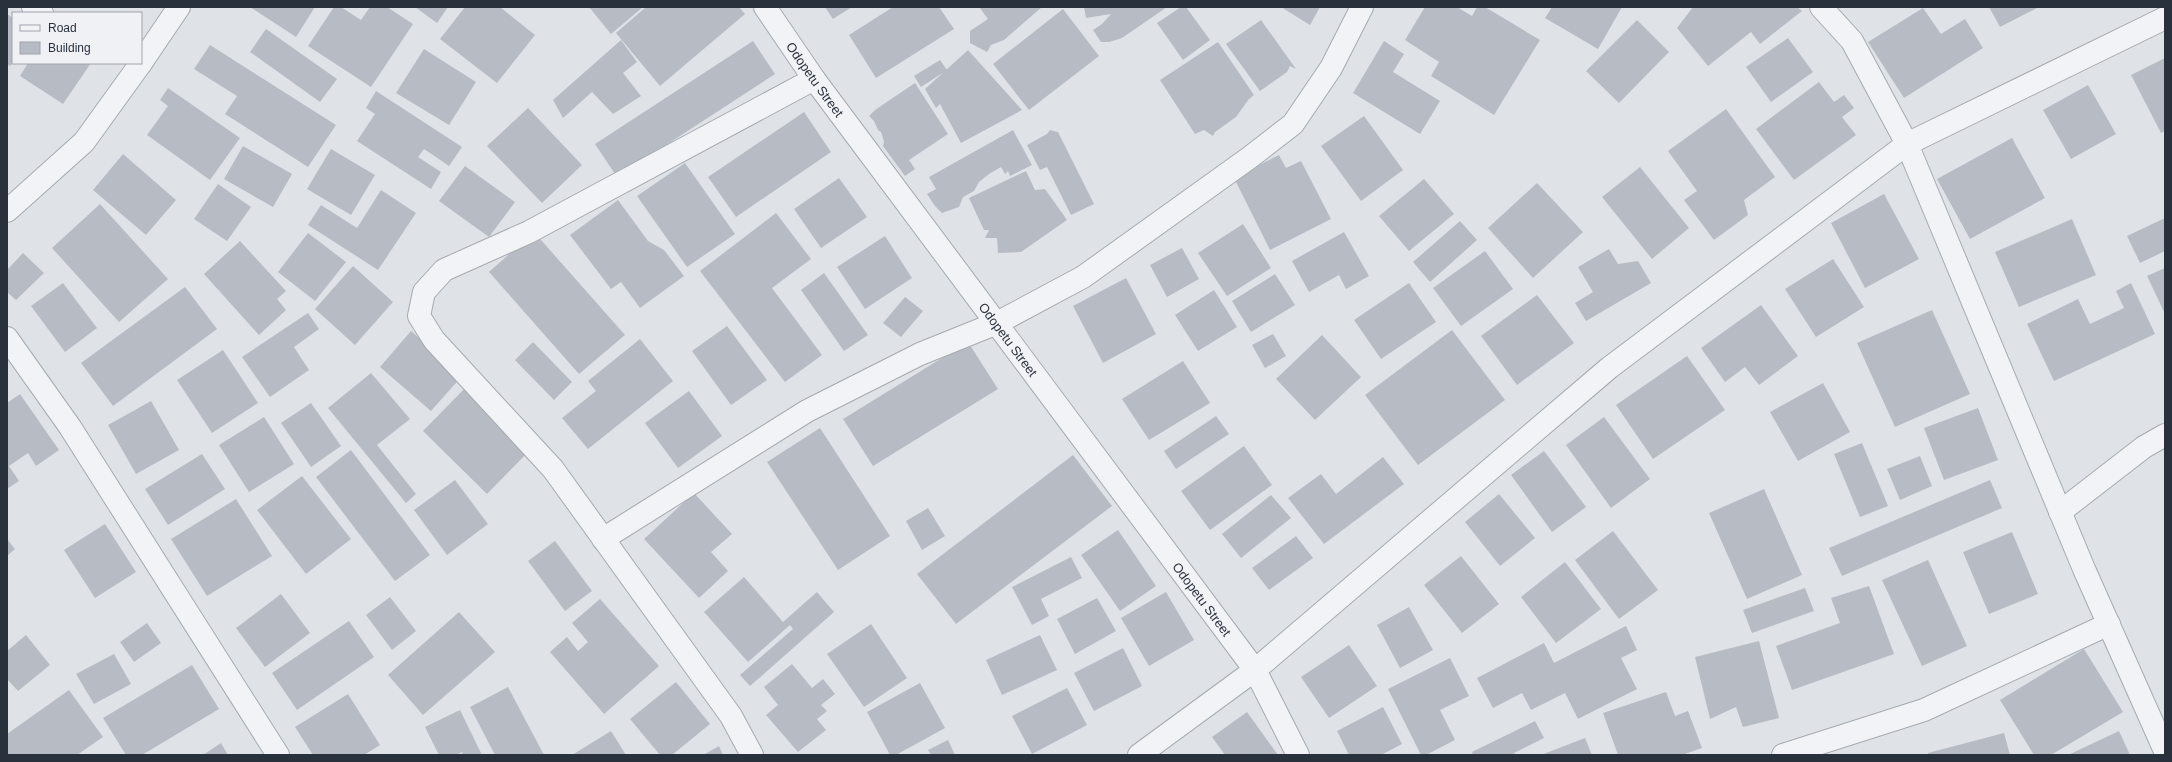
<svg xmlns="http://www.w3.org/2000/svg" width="2172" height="762" font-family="Arial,sans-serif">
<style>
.building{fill:#b7bcc4}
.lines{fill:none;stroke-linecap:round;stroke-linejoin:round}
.minor-casing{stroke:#a5aab1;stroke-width:24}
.minor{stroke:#f2f3f6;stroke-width:22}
.labels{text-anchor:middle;stroke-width:3;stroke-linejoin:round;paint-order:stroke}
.street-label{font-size:13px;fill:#29313d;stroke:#eff1f5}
</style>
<rect width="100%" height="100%" fill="#dfe3e7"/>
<path class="building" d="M250 7H315L296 37Z
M334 7H341L361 20 370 7H387L413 24 371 87 308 46Z
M415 7H448L437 23Z
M465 7H500L535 35 497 83 440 39Z
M589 7H643L611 34Z
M646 7H739L745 14 660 86 616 33Z
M825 7H852L833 19Z
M893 7H939L954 29 876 78 849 35Z
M979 7H1042L1004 40 991 45 987 52 970 43V31L988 19Z
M1084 7H1167L1122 38 1109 42H1101L1093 30 1102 24 1111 14 1086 18Z
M1181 7H1186L1210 40 1183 60 1157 23Z
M1281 7H1320L1310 25Z
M1425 7H1457L1472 16 1477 7H1485L1540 40 1494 115 1431 76 1439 62 1405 40Z
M1552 7H1622L1598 49 1545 18Z
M1693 7H1797L1802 11 1760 44 1751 32 1708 66 1677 28Z
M1989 7H2039L2000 27Z
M1923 8 1941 34 1965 19 1983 48 1904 98 1868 42Z
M1063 9 1099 56 1029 110 993 64Z
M7 14 13 18V62L10 66 7 64Z
M1261 20 1296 69 1290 66 1287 72 1260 91 1226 44Z
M1637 20 1669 52 1619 103 1586 71Z
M266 29 337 79 320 102 250 52Z
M1788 38 1813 72 1771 102 1746 67Z
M621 40 637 62 623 73 641 96 613 114 592 92 563 118 553 100Z
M753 41 775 74 617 177 595 144Z
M1384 41 1404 54 1393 72 1440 101 1420 134 1353 93Z
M1218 42 1254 95 1249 99 1236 117 1215 132 1213 136 1204 130 1195 134 1160 80Z
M210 45 336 125 308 167 225 114 237 96 194 69Z
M424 49 476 82 449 125 396 93Z
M968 50 1022 110 961 143 940 104 936 108 925 89Z
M2165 58V131L2161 133 2131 75Z
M940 60 947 70 921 87 914 76Z
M28 63H91L63 104 20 76Z
M1819 82 1834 102 1844 95 1854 108 1842 117 1856 135 1794 180 1756 129Z
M915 83 948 134 909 160 915 169 905 176 883 146 884 142 881 132 878 130 874 121 869 116 875 110Z
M2088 85 2116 134 2071 159 2043 110Z
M168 88 240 138 210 180 147 135 168 106 160 100Z
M376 91 462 147 449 166 424 149 418 157 441 172 431 189 357 141 375 114 366 108Z
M528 108 582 165 542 203 487 146Z
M1726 109 1775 177 1744 200 1748 215 1714 240 1684 200 1697 191 1668 151Z
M804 112 831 152 736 217 708 177Z
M1364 116 1403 170 1361 201 1321 146Z
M1013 130 1032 165 1010 176 1008 171 1005 174 1001 167 989 174 979 182 974 191 963 197 959 207 942 213 935 206 927 194 936 189 929 177Z
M1050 130 1058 132 1094 204 1071 215 1047 167 1040 170 1027 145 1047 134Z
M2012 138 2045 198 1970 239 1937 179Z
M243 146 292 174 273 207 224 179Z
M331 149 375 175 351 215 307 189Z
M123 154 176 200 146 235 93 190Z
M1279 155 1286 168 1301 161 1331 219 1270 250 1234 178Z
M685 163 735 234 687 267 637 196Z
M465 166 515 202 489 237 439 201Z
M1640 167 1689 228 1652 259 1602 197Z
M1026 171 1035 190 1045 189 1067 220 1021 252 998 253 997 238H985L989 230H984L969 198Z
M839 178 867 217 821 248 794 209Z
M1424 179 1454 214 1409 251 1379 216Z
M1537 183 1583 232 1533 278 1488 228Z
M218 184 251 207 227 241 194 219Z
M381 190 416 213 378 270 308 225 321 205 357 228Z
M1884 194 1919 259 1865 288 1831 223Z
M618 200 648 241 664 250 684 276 640 308 621 282 611 289 570 235Z
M100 204 168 279 119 322 52 248Z
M776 213 811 259 772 288 822 355 785 382 700 271Z
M2165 218V251L2140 263 2127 236Z
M2072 219 2096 275 2019 307 1995 252Z
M1460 221 1477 240 1430 282 1413 262Z
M1243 224 1271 268 1227 296 1198 253Z
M534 232 625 335 579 374 489 272Z
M1344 232 1369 276 1346 289 1339 275 1309 292 1292 261Z
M308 233 346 262 315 301 278 272Z
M885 236 912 278 865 309 837 267Z
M240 241 286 291 277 299 286 310 259 335 204 274Z
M1182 248 1199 279 1167 297 1150 265Z
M1609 249 1618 264 1638 261 1651 283 1586 321 1575 303 1593 292 1578 267Z
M1485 251 1513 289 1461 326 1433 288Z
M23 253 44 273 16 300 7 292V270Z
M1833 259 1864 307 1816 337 1785 289Z
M353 266 393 302 355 345 315 309Z
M2165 268V314L2147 276Z
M824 273 868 335 844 351 801 290Z
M1275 274 1295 305 1251 332 1232 301Z
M1126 278 1156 334 1103 363 1073 306Z
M63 283 97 328 65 352 31 306Z
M1409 283 1436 322 1381 359 1354 320Z
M2131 283 2155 334 2054 381 2027 324 2078 299 2090 324 2124 308 2116 291Z
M185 287 217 329 113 406 81 363Z
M1214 290 1237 327 1198 351 1175 315Z
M1537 295 1574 343 1517 385 1481 336Z
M905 297 923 311 901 337 883 323Z
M1761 305 1798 356 1759 385 1745 367 1725 382 1701 348Z
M1932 310 1970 394 1895 427 1857 343Z
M308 313 319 329 294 347 309 370 270 397 242 357Z
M727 326 767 380 731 405 692 351Z
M1452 330 1505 400 1418 465 1365 395Z
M411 331 463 375 431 411 380 367Z
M1273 334 1286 356 1265 368 1252 345Z
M1322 335 1361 377 1315 420 1276 379Z
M640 339 673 381 588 449 562 418 596 391 588 381Z
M533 342 572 382 554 400 515 360Z
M968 342 998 389 873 466 843 419Z
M223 350 258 403 212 433 177 380Z
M1687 356 1725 410 1653 459 1616 405Z
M1183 361 1210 403 1149 440 1122 399Z
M371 373 410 419 377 445 416 494 406 503 328 408Z
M1823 383 1850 432 1798 461 1770 412Z
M468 385 533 447 487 494 423 431Z
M689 391 722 436 678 468 645 423Z
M20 394 59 450 36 466 28 453 9 466 19 481 7 489V403Z
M151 401 179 450 136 474 108 425Z
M311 403 341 446 311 467 281 423Z
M1978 408 1998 460 1944 480 1924 428Z
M1216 416 1229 434 1176 469 1164 451Z
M264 417 294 464 249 492 219 445Z
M1604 417 1650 479 1611 508 1566 445Z
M820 428 890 536 838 570 767 462Z
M1862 443 1888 506 1860 517 1834 454Z
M1244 446 1272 485 1210 530 1181 491Z
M351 450 430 555 395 581 316 477Z
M1544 451 1586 507 1552 532 1511 475Z
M202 454 225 489 168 525 145 489Z
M1073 455 1112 506 956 624 917 574Z
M1920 456 1932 486 1900 500 1887 469Z
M1383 457 1404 484 1324 544 1288 498 1321 474 1336 494Z
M302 476 351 539 306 574 257 510Z
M455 480 488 524 447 555 414 510Z
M1990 480 2002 508 1842 576 1829 548Z
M1764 489 1802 575 1747 599 1709 513Z
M694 493 732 534 711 552 728 571 699 598 644 539Z
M1499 494 1535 538 1500 566 1465 522Z
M1271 495 1291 518 1241 558 1222 534Z
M236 499 272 556 207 596 171 539Z
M928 508 945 536 922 550 906 521Z
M105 524 136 572 95 598 64 550Z
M1118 530 1156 586 1120 611 1081 555Z
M1613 531 1658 590 1619 619 1575 560Z
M2012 532 2038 594 1989 614 1963 552Z
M1296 536 1313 558 1269 590 1252 568Z
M7 539 15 549 7 556Z
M555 541 592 591 565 611 528 561Z
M1461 556 1499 604 1462 633 1424 585Z
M1071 557 1082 578 1041 599 1049 616 1032 625 1012 587Z
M1928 560 1967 646 1922 666 1882 580Z
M1565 562 1601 609 1556 643 1521 597Z
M744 577 783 622 817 592 834 612 750 686 740 675 793 629 790 625 748 662 704 612Z
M1869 586 1894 654 1792 690 1776 646 1840 623 1831 598Z
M1805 588 1814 611 1752 633 1743 610Z
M1166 592 1194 640 1149 666 1121 618Z
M281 594 310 633 265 667 236 628Z
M390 597 416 631 392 650 366 615Z
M1097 598 1116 631 1075 654 1057 619Z
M600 599 659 666 604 714 550 652 567 637 578 651 588 642 572 623Z
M1409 607 1433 650 1400 668 1377 625Z
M459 612 495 652 423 715 388 675Z
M349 621 374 657 297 710 272 673Z
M147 623 161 643 134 662 120 642Z
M871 624 907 678 864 707 827 654Z
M1626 626 1637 650 1621 658 1637 689 1578 719 1565 693 1531 710 1522 693 1493 708 1477 678 1544 643 1554 663Z
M26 635 50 665 18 691 7 679V651Z
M1040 635 1057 670 1002 695 986 660Z
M1759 641 1779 718 1743 727 1736 707 1710 719 1695 657Z
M1349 645 1377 686 1329 718 1301 677Z
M1123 648 1142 686 1094 711 1074 673Z
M2084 649 2123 712 2051 755H2034L2000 700Z
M114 654 131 684 94 704 76 674Z
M1450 658 1469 696 1440 710 1455 740 1426 755H1421L1388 689Z
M792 664 812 688 823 679 835 694 821 705 827 711 817 719 826 730 798 752 766 715 778 705 764 687Z
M192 665 219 709 142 755H126L103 718Z
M676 682 710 724 672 755H660L630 719Z
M920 683 945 728 896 755H890L867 712Z
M508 687 544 755H495L470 707Z
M1067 688 1087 725 1032 754 1012 716Z
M69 690 103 737 77 755H7V734Z
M1666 692 1675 716 1688 711 1702 748 1682 755H1618L1603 713Z
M348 694 380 745 364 755H313L295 727Z
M1383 707 1402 744 1381 755H1349L1337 731Z
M460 710 482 755H463L462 752 456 755H439L425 727Z
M1247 712 1278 755H1225L1212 737Z
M1535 721 1544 738 1514 753 1515 755H1473L1472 752Z
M611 731 626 755H572Z
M2119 731 2130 755H2068Z
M2004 733 2010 755H1928V753Z
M1585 738 1592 755H1541Z
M948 740 955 755H931L928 750Z
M221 743 228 755H203Z
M719 746 723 755H703Z"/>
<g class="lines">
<defs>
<g id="minor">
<path d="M33 7 42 13"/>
<path id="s1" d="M765 7 814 79 1255 670 1298 755"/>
<path d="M1821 7 1852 41 1907 144 2084 569 2165 751"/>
<path d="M141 63 179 7"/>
<path d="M7 211 84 142 141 63"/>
<path d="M7 338 70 427 278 755"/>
<path d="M2060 512 2144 447 2165 435"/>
<path d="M603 539 807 411 920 354 997 323 1083 277 1249 158 1293 124 1331 68 1362 7"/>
<path d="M752 755 731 716 553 469 434 340 419 316 424 292 444 270 529 232 814 79"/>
<path d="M1139 755 1255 670 1609 368 1907 144 2165 18"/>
<path d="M1783 755 1924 710 2109 624"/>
</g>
</defs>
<use href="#minor" class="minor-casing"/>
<use href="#minor" class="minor"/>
</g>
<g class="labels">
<g class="street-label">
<text dy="5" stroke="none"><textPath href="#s1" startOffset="88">Odopetu Street</textPath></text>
<text dy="5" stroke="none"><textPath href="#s1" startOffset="412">Odopetu Street</textPath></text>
<text dy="5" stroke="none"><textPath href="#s1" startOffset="736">Odopetu Street</textPath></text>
</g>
</g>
<rect width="2172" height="762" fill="none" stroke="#29313d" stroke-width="16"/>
<rect x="12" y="12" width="130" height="52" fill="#eff1f5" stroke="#a0a4ab"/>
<rect x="20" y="25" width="20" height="6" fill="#f2f3f6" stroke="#a0a4ab"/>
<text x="48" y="32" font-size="12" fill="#29313d">Road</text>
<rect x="20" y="42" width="20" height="12" fill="#b7bcc4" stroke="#a0a4ab"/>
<text x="48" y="52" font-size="12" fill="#29313d">Building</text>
</svg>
